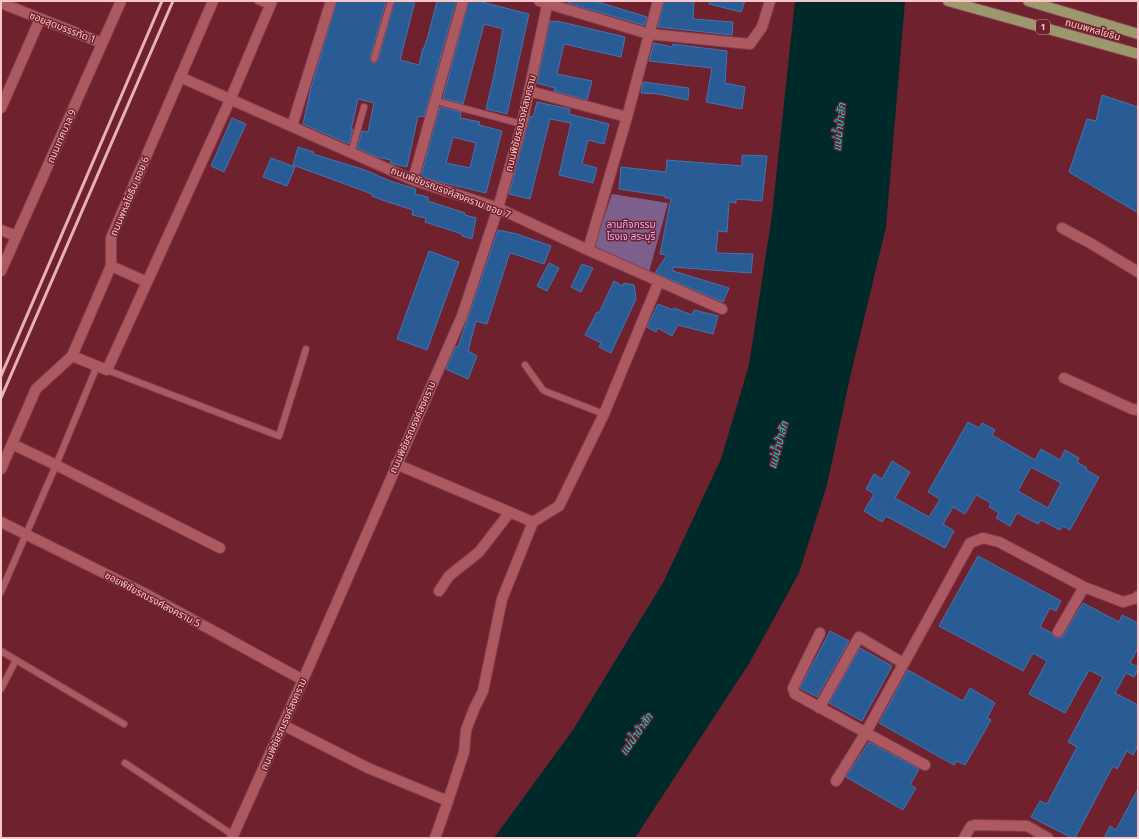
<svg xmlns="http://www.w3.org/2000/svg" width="1139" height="839" font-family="'Noto Sans','Noto Sans Thai',sans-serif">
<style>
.green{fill:#7c5f8b}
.water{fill:#002929}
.building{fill:#295b95;stroke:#4375b2;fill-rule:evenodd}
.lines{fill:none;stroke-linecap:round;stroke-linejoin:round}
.lane-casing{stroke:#86404f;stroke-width:8}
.street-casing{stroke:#86404f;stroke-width:12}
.secondary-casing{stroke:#86404f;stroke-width:12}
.primary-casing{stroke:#86404f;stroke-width:12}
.lane{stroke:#ad5962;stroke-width:6}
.street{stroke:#ad5962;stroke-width:10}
.secondary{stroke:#ad5962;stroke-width:10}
.primary{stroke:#9c976d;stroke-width:10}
.rail{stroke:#e6b2b6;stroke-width:3}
.labels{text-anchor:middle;stroke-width:3;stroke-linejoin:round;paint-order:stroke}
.shield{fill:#6f212e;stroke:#cf959b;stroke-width:1}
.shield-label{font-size:9px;font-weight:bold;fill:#f8c7ca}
.street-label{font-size:10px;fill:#f8c7ca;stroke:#6f212e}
.park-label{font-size:10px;fill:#deadf5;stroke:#6f212e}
.water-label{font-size:11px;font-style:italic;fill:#00dfdf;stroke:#6f212e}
</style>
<rect width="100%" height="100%" fill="#6f212e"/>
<path class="green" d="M612 194 668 203 649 272 594 246Z"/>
<path class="water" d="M795 1H905L886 227 851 373 827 485 799 573 750 662 635 838H494L573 730 664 581 721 459 749 365 772 215Z"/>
<path class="building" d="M337 1H386L370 58 371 62 375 63 378 60 395 1H415L400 60 419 65 423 48H424L428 36 437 1H456L424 117 418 116 407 167 390 163 391 160 377 157 357 148 362 131 368 132 374 103 358 99 352 126 351 129H353L349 144 303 124 311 88Z
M469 1H478L529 14 507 114 486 109 494 75 503 29 484 24 463 104 443 98Z
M568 1H595L647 17 645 25H643L568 3Z
M664 1H694L693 19 733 22 732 35 658 27Z
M709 1H745L741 12 709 4Z
M550 21 557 22V21L625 37 621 57 564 44 557 74 592 81 587 100 554 91 555 88 537 83Z
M654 43 672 47 673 44 727 51 725 83 745 87 742 109 706 102 712 68 649 61Z
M643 82 689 88 688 100 658 94 641 93Z
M1102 95 1138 107V213L1069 172 1087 119 1096 121Z
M537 102 570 109 569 114 609 124 604 144 588 140 582 164 597 168 593 183 559 175 571 123 550 119 530 199 509 194 530 116 533 117Z
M440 107 461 112 460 118 480 122 479 125 502 131 486 193 436 181 421 176ZM453 137 476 143 470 168 446 163Z
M232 118 246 124 224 172 211 166Z
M298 147 314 152 313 154 365 170 390 181 416 189 415 194 428 197V201L465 213V215L476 218 472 239 462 236V234L425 222 426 218 412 215 413 210 385 201 372 196V194L293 165Z
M742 155 767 156 762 201 736 199V203L729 202 727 232 718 231 716 253 753 254 751 273 673 267V271L729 288 723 302 655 273 667 255 660 254 671 198H665V196L619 189 621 167 666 172 667 160 742 166Z
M271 158 295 167 287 186 263 177Z
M498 230 517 234 551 246 544 264 511 253 509 255 487 324 476 321 468 351 477 356 468 379 446 369 456 346 458 347Z
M429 251 459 262 427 350 397 339Z
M549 263 559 268 547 291 537 286Z
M582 264 593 268 581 292 571 287Z
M614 281 623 286 624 283 634 285 636 299 611 353 599 347 601 343 585 335 597 312 599 313Z
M658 304 673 310 674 308 692 315 694 310 718 316 713 334 678 325 672 336 658 328 656 332 647 327Z
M968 422 979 428 982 423 995 430 992 435 1035 460 1041 449 1060 460 1065 450 1079 458 1077 462 1087 468 1086 470 1099 477 1070 530 1063 526 1060 530 1041 520 1038 524 1017 513 1010 526 996 518 999 513 989 507 991 503 976 495 965 514 953 507 943 524 954 531 945 548 886 516 882 522 864 511 874 494 866 489 874 474 882 479 892 461 910 472 895 498 929 517 940 499 928 492ZM1031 467 1061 483 1048 508 1018 491Z
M978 556 1061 601 1056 611 1050 608 1040 627 1052 633 1055 638H1061L1063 636 1083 603 1119 622 1122 615 1138 623V648L1130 663 1138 667V669L1134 677 1126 673 1115 693 1138 705V745L1133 755 1127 751 1117 769 1113 766 1075 838H1072L1031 817 1040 801 1047 804 1077 747 1068 742 1103 677 1089 670 1065 713 1029 694 1047 661 1033 653 1023 671 939 626Z
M830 631 849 641 817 697 800 688Z
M860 648 892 666 862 721 829 703Z
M908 670 963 701 970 688 995 703 987 718 991 720 965 765 957 761 954 765 879 723Z
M869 742 919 769 910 785 916 788 903 810 846 777Z
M1138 789V838H1104L1110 826 1116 830Z"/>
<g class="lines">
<defs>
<path id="lane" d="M258 1 270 6
M374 59 391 1
M436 101 522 124
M351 153 364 107
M525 365 543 390 547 392 604 414
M107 370 279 436 306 349
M1 592 56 465 97 366
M1 651 124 724
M1 689 16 660
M125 763 233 835"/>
<path id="street" d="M539 1 649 34 750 44 762 27 770 1
M1 3 102 43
M180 77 413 180 498 208 588 250 722 309
M529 91 627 117
M1 108 40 19
M292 126 331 1
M413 180 463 1
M1062 228 1090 243 1138 272
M1 230 16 236
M588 250 627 117 658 1
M111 266 147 282
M1 271 121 1
M72 356 107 370 230 100 272 1
M1064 378 1132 409 1138 410
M12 444 56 465 220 548
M396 464 533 522 559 506 604 414 659 281
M1 522 142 592 303 680
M439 591 449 576 479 552 510 512
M1058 632 1084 587
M820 633 793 688 795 694 925 765
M819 708 859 637 903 663
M283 725 368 768 448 801 464 752 466 730 474 709 483 691 502 599 533 522
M836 781 865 734 970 543 983 538 999 542 1084 587 1123 602 1137 598 1138 596
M435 838 448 801
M964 838 971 826 975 825 1027 826 1048 838"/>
<path id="secondary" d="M1 469 36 389 72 356 111 266V238L213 1
M232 838 303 680 462 316 498 208 522 124 548 1"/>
<path id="primary" d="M948 1 1138 54
M1028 1 1138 34"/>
</defs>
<use href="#lane" class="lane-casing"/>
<use href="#street" class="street-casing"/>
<use href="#secondary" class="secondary-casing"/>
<use href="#primary" class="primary-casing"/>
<use href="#lane" class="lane"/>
<use href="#street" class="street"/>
<use href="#secondary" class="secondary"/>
<use href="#primary" class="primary"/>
<path class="rail" d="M1 376 162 1
M1 398 173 1"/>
</g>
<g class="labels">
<rect class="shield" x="1036" y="20" width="14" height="14" rx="3"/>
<g class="shield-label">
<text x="1043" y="30">1</text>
</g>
<g class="street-label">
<text transform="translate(63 27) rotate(21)" y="4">ซอยสุดบรรรทัด 1</text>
<text transform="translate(1093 29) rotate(16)" y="4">ถนนพหลโยธิน</text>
<text transform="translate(520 123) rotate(-76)" y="4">ถนนพิชัยรณรงค์สงคราม</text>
<text transform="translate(61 136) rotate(-66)" y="4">ถนนเทศบาล 9</text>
<text transform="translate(451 192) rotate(21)" y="4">ถนนพิชัยรณรงค์สงคราม ซอย 7</text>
<text transform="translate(129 196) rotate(-67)" y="4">ถนนพหลโยธิน ซอย 6</text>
<text transform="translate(412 427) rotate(-66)" y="4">ถนนพิชัยรณรงค์สงคราม</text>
<text transform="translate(153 599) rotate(28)" y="4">ซอยพิชัยรณรงค์สงคราม 5</text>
<text transform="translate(283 724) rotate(-66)" y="4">ถนนพิชัยรณรงค์สงคราม</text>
</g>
<g class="park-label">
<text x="631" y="228">ลานกิจกรรม<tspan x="631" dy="12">โรงเจ สระบุรี</tspan></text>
</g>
<g class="water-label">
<text transform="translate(839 127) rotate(-84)" y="4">แม่น้ำป่าสัก</text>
<text transform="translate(778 445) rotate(-75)" y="4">แม่น้ำป่าสัก</text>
<text transform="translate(636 734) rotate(-55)" y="4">แม่น้ำป่าสัก</text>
</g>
</g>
<rect width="1139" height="839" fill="none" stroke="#f8c7ca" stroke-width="4"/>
</svg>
